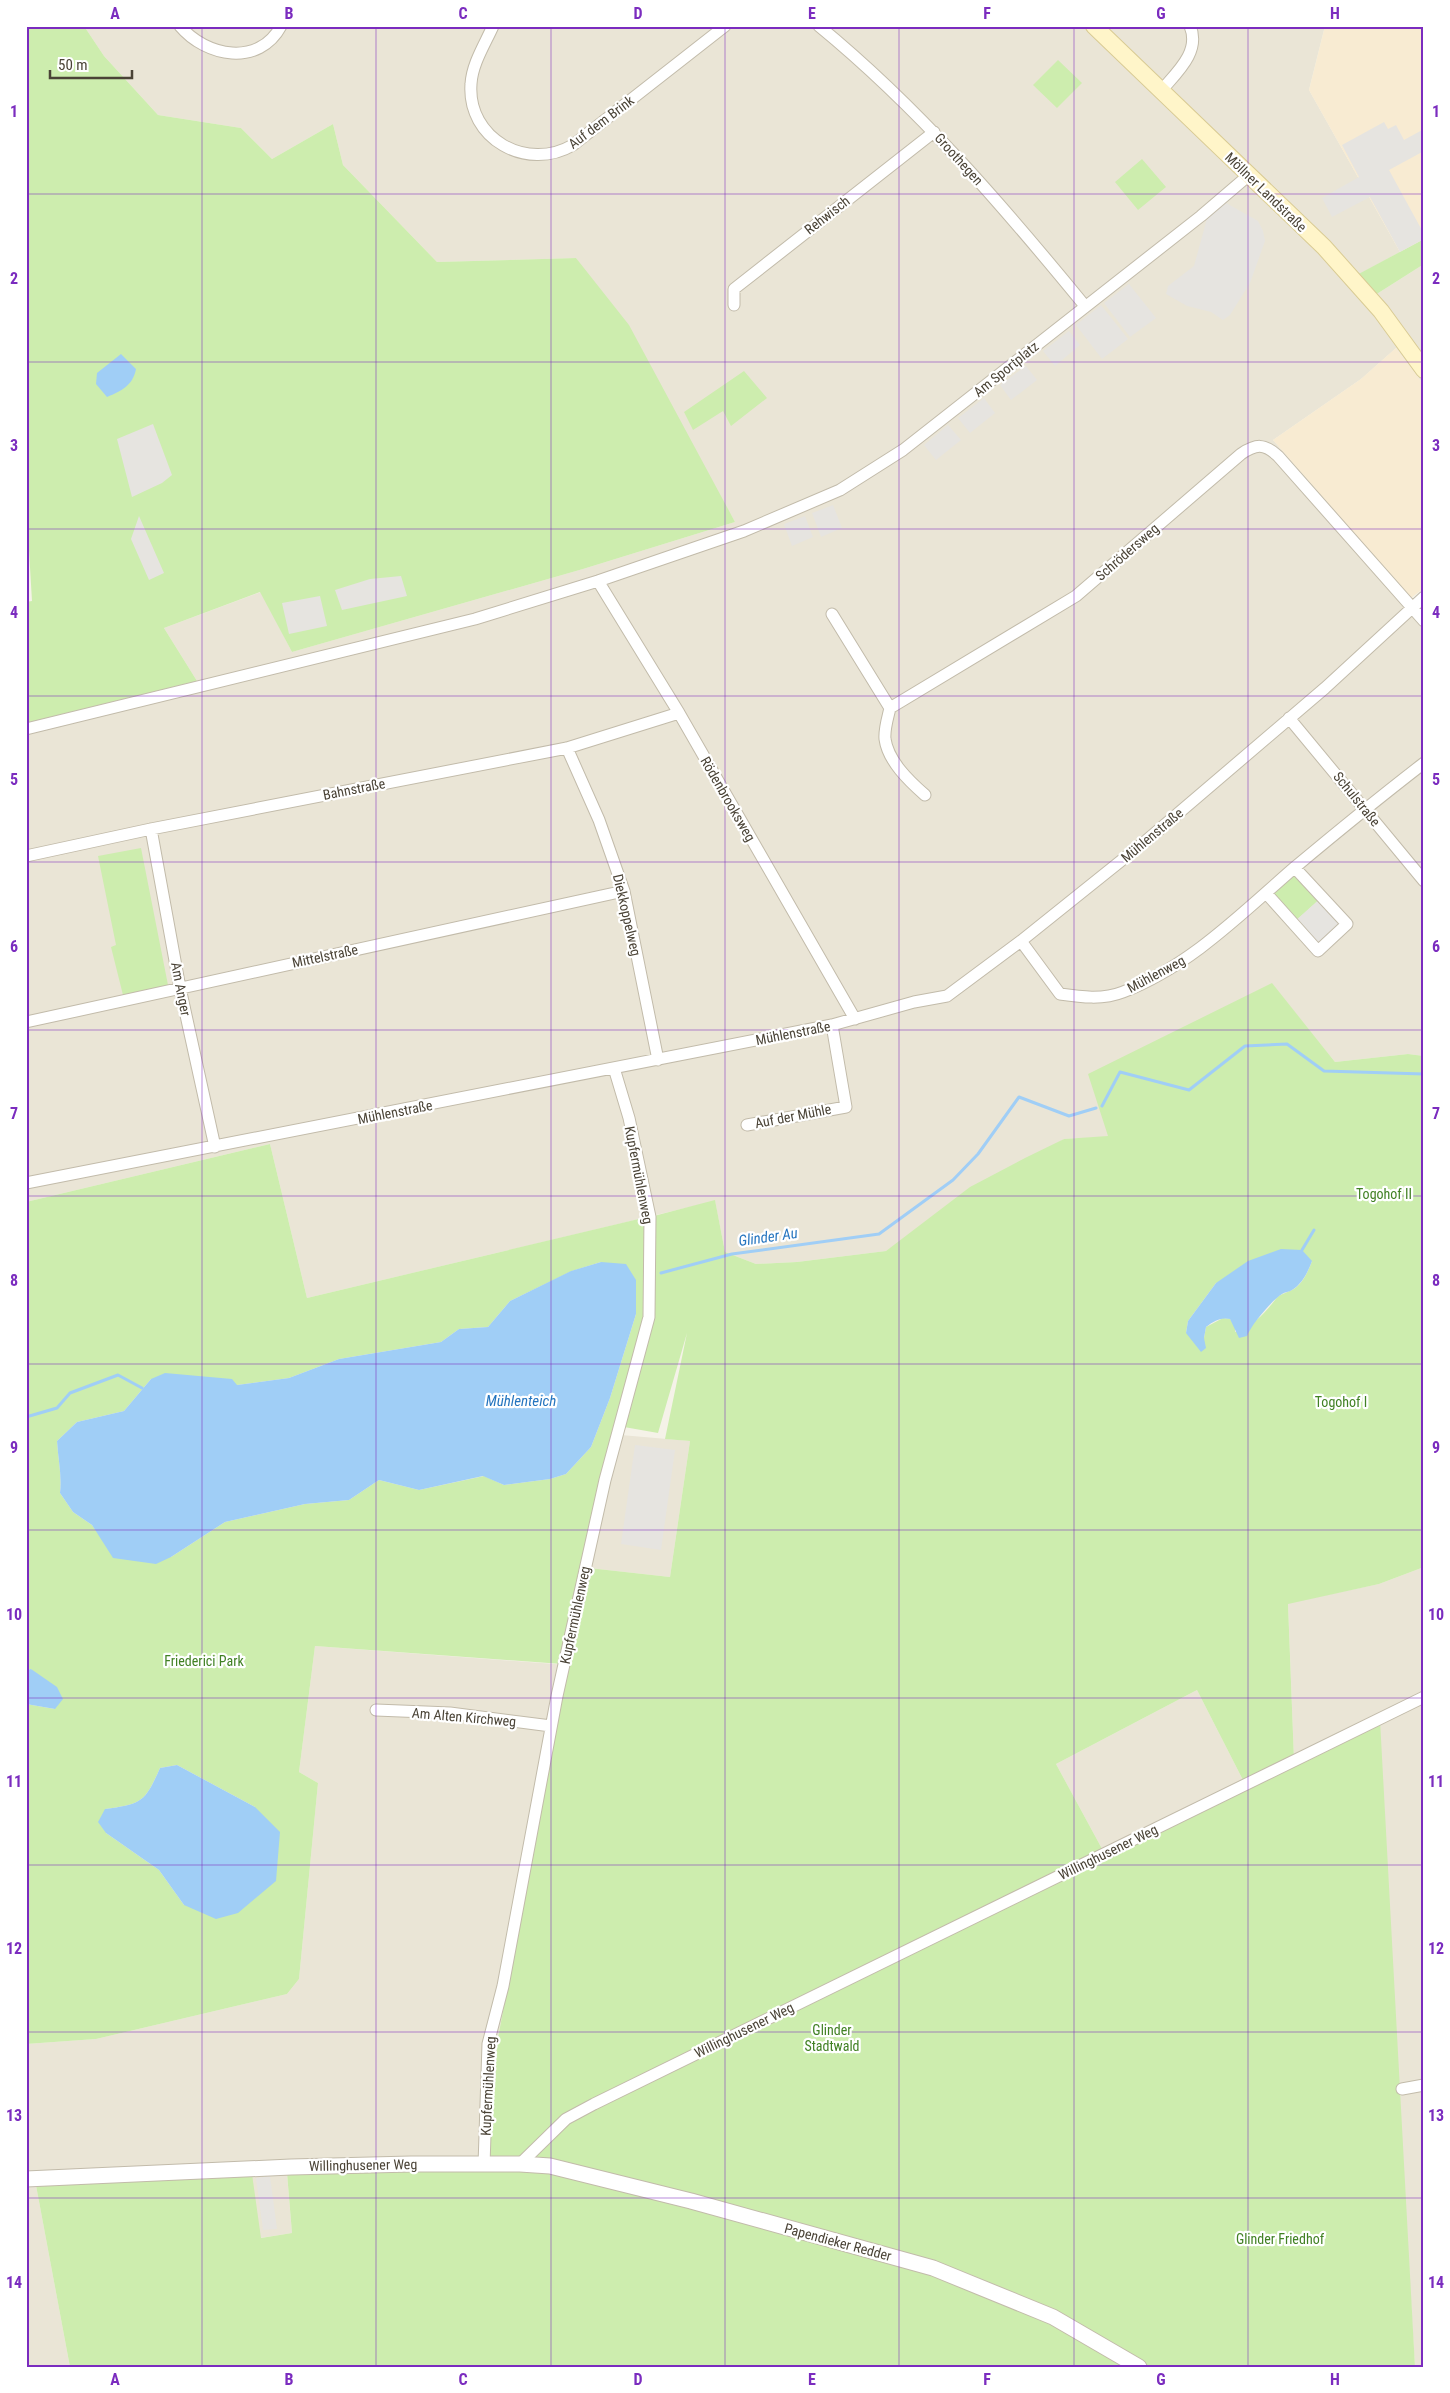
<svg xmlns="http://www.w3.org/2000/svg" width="1450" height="2393" font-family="'Roboto Condensed',sans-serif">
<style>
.residential{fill:#eae5d6}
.commercial{fill:#f8ebd2}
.green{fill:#cdedae;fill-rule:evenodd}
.parking{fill:#e6e4e0}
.water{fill:#a0cef6}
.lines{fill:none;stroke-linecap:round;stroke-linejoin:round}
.stream{stroke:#a0cef6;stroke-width:3}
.minor-casing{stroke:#c2bbaa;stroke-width:13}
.tertiary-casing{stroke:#c2bbaa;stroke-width:17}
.secondary-casing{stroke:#d9cb94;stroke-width:18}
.minor{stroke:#fff;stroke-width:11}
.tertiary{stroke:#fff;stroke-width:15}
.secondary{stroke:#fff5c9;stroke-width:16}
.grid{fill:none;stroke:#7b2cbf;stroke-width:1;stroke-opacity:0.55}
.labels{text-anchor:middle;stroke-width:4.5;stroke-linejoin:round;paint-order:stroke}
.street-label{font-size:14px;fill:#4a4336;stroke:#fff}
.park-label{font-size:14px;fill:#418124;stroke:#fff}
.water-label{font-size:15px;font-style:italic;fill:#2575bf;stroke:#fff}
.neatline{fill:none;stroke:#7b2cbf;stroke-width:2}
.grid-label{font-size:16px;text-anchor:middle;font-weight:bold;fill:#7b2cbf}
</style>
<rect width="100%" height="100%" fill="#f5f2e8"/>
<path class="residential" d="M84 26H1325L1309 90 1400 252 1354 277 1372 297 1424 264V385L1396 348 1361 379 1273 440 1424 612V1056L1408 1054 1335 1062 1272 984 1108 1137 1064 1139 886 1251 797 1262 756 1264 725 1252 715 1201 307 1298 270 1144 26 1202V723L197 681 164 628 261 592 292 652 583 569 735 522 576 258 437 262 343 165 333 124 272 159 241 128 158 115 104 56Z
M621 1435 690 1441 670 1577 589 1568Z
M1424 1567V2367H1415L1398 2090 1294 1760 1288 1603 1379 1584Z
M315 1646 568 1665 497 2043 489 2169 287 2174 292 2233 260 2238 35 2180 70 2367H26V2044L96 2039 287 1994 299 1979 318 1783 299 1772Z
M1197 1690 1245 1784 1107 1858 1056 1764Z"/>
<path class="commercial" d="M1325 26H1424V239L1400 252 1309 90Z
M1396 348 1424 385V588L1411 598 1273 440 1361 379Z"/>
<path class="green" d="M26 26H84L104 56 158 115 241 128 272 159 333 124 343 165 437 262 576 258 629 325 735 522 583 569 292 652 260 592 164 628 197 681 26 723V602L32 601 26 500Z
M1058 60 1082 83 1057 108 1033 85Z
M1142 159 1166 187 1138 210 1115 182Z
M1424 239V264L1372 297 1353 277Z
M744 371 767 398 731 426 723 411 693 430 684 412Z
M141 848 168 985 123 995 111 947 116 945 98 856Z
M1295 868 1322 897 1293 923 1266 893Z
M1272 983 1335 1062 1408 1054 1424 1056V1567L1379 1584 1288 1604 1294 1760 1245 1784 1197 1690 1056 1764 1107 1858C1199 1814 1289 1765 1380 1720L1415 2367H70L35 2180 252 2174 261 2238 292 2233 287 2173 489 2169 497 2043 568 1665 589 1568 670 1577 690 1441 665 1439 687 1333 658 1433 624 1427 649 1317 650 1217 715 1200 725 1252 756 1264 797 1262 886 1251 970 1187 1025 1158 1064 1139 1108 1136 1088 1074ZM1312 1261C1308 1272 1302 1285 1292 1290 1286 1293 1279 1294 1275 1300 1263 1315 1254 1325 1235 1332V1326L1230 1319 1223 1318 1206 1327 1204 1338 1186 1333 1188 1321 1216 1283Z
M270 1144 307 1298 647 1217 646 1317 562 1664 315 1646 299 1772 318 1783 299 1979 287 1994 96 2039 26 2044V1704L55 1709 31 1669 26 1670V1202ZM601 1262 636 1314 610 1398 591 1447 566 1474 550 1479 504 1485 484 1476 419 1490 379 1480 349 1500 305 1504 225 1522 171 1557 103 1540 92 1525 73 1512 60 1493C62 1475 58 1459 57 1441L77 1422 124 1411 151 1379 237 1385 289 1378 339 1359 441 1342 459 1329 488 1327 510 1301 572 1271ZM177 1765 255 1807 184 1905 159 1870 106 1833 105 1809C142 1804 145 1802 160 1768Z"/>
<path class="parking" d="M1384 122 1388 129 1396 125 1404 140 1424 129V151L1389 170 1424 234V239L1400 252 1370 197 1332 217 1322 198 1359 177 1342 145Z
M1226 203 1258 221 1263 231 1265 241 1250 283 1230 315 1223 320 1211 312 1187 306 1166 294 1168 286 1194 266 1208 215Z
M1129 284 1156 318 1130 337 1104 303Z
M1101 305 1128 339 1102 359 1076 325Z
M1069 331 1080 345 1055 366 1043 351Z
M1026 366 1037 380 1011 400 1000 385Z
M984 398 995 413 970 433 958 418Z
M153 424 172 475 162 483 132 497 117 439Z
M948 425 961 440 936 460 924 445Z
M833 505 842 528 821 537 812 513Z
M139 516 164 573 149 580 131 539Z
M805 516 813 537 792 546 784 524Z
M401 576 407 596 342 610 335 590 370 579Z
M320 596 327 626 289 634 282 603Z
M1322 897 1347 924 1318 951 1293 923Z
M635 1445 675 1450 661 1550 621 1544Z
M270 2176 277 2229 263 2230 256 2178Z"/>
<path class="water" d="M121 354 136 369C133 385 122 391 107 397L96 384 97 373Z
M1281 1249 1302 1250 1312 1261C1308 1272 1302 1284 1292 1290 1289 1292 1285 1292 1282 1294 1272 1300 1251 1325 1247 1336L1239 1338 1230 1319C1220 1317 1214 1321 1206 1327L1204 1338 1206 1348 1201 1352 1186 1333 1188 1321 1216 1283 1248 1261Z
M601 1262 626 1264 636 1280V1314L610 1398 591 1447 566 1474 550 1479 504 1485 483 1476 419 1490 379 1480 349 1500 305 1504 225 1522 171 1557 156 1564 113 1558 92 1525 73 1512 60 1493C62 1475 58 1459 57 1441L77 1422 124 1411 151 1379 165 1373 232 1379 237 1385 289 1378 339 1359 441 1342 459 1329 488 1327 510 1301 571 1271Z
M31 1669 57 1687 63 1699 55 1709 26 1704V1670Z
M177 1765 255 1807 280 1832 276 1881 238 1913 216 1919 184 1905 159 1870 106 1833 98 1822 105 1809C142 1804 145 1802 160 1768Z"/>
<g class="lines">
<path class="stream" d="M1102 1106 1120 1072 1189 1090 1245 1046 1287 1044 1324 1071 1424 1074
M1302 1250 1314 1230
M661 1273 732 1254 879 1234 953 1180 978 1154 1019 1097 1069 1116 1096 1108
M26 1417 57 1408 70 1393 118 1375 142 1388"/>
<defs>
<path id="minor" d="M180 26C206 57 259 67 281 26
M493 26C485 44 472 64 471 84 467 139 527 172 573 145L725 26
M819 26C919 108 1003 206 1085 306
M1161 91C1176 73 1201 52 1190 26
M734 305V289L934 132
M598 581 679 713 855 1019
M832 614 890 708 1076 596 1241 454C1256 444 1264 443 1278 456L1424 621
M890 708C888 717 884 729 885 739 888 761 909 781 925 795
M1289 718 1424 881
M26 729 475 619 598 581 744 531 840 490 903 450 1201 216 1249 175
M567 748 599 820 624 891 658 1060
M151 829 180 988 215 1147
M26 856 151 829 567 748 679 713
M1266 893 1318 951 1347 924 1295 868
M1021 941 1060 994C1081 997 1103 1000 1123 992 1190 966 1241 914 1294 868 1337 832 1380 797 1424 763
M26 1022 624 891
M747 1125 846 1107 832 1025
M26 1183 832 1025 914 1002 947 996 1021 941 1147 840 1325 688 1424 597
M376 1710 450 1713 551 1726
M1402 2089 1424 2085
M520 2164 566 2119 594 2104 1424 1697
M484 2165 488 2044 503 1986 557 1696 605 1480 649 1317 650 1217 629 1118 614 1068"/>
<path id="tertiary" d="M26 2179 291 2167 411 2164H520L550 2166 691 2201 933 2268 1053 2317 1139 2367"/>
<path id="secondary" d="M1094 26 1324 247 1381 311 1424 370"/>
</defs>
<use href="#minor" class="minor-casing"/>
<use href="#tertiary" class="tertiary-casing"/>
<use href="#secondary" class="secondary-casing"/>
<use href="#minor" class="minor"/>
<use href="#tertiary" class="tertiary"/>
<use href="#secondary" class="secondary"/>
</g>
<path class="grid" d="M202 26V2367M376 26V2367M551 26V2367M725 26V2367M899 26V2367M1074 26V2367M1248 26V2367M26 194H1424M26 362H1424M26 529H1424M26 696H1424M26 862H1424M26 1030H1424M26 1196H1424M26 1364H1424M26 1530H1424M26 1698H1424M26 1865H1424M26 2032H1424M26 2198H1424"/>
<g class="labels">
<g class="street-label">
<text transform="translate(601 122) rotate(-37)" y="5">Auf dem Brink</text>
<text transform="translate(959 159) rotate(48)" y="5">Groothegen</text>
<text transform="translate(1266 192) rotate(44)" y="5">Möllner Landstraße</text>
<text transform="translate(827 215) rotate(-38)" y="5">Rehwisch</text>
<text transform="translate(1006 369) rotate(-39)" y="5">Am Sportplatz</text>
<text transform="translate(1127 552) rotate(-41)" y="5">Schrödersweg</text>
<text transform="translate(354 789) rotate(-11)" y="5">Bahnstraße</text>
<text transform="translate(728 799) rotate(60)" y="5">Rödenbrooksweg</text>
<text transform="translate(1357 799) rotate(51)" y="5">Schulstraße</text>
<text transform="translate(1152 835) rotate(-40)" y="5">Mühlenstraße</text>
<text transform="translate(627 915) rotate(77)" y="5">Diekkoppelweg</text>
<text transform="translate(325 956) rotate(-12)" y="5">Mittelstraße</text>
<text transform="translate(1156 974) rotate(-28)" y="5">Mühlenweg</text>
<text transform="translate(181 989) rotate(79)" y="5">Am Anger</text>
<text transform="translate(793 1033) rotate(-11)" y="5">Mühlenstraße</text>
<text transform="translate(395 1112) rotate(-11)" y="5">Mühlenstraße</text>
<text transform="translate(793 1116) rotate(-11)" y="5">Auf der Mühle</text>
<text transform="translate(639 1175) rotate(79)" y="5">Kupfermühlenweg</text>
<text transform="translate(575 1615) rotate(-78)" y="5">Kupfermühlenweg</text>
<text transform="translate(464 1717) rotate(5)" y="5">Am Alten Kirchweg</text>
<text transform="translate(1108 1852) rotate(-26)" y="5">Willinghusener Weg</text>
<text transform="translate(744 2030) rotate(-26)" y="5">Willinghusener Weg</text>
<text transform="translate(488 2086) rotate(-87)" y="5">Kupfermühlenweg</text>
<text transform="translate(363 2165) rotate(-1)" y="5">Willinghusener Weg</text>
<text transform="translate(838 2242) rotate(15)" y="5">Papendieker Redder</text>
</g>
<g class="park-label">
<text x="1384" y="1199">Togohof II</text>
<text x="1341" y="1407">Togohof I</text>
<text x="204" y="1666">Friederici Park</text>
<text x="832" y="2035">Glinder<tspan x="832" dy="16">Stadtwald</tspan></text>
<text x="1280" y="2244">Glinder Friedhof</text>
</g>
<g class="water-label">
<text transform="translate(768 1237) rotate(-8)" y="5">Glinder Au</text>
<text x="521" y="1406">Mühlenteich</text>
</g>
</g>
<rect width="1450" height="2393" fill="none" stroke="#ffffff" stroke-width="55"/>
<path d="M50 70v8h82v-8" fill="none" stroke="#4a4336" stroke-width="2.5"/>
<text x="58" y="70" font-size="15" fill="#4a4336" stroke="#ffffff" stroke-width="4" paint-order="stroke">50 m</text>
<rect x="28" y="28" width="1394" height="2338" class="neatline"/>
<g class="grid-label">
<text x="115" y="19">A</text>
<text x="289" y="19">B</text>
<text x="463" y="19">C</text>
<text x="638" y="19">D</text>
<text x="812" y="19">E</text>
<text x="987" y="19">F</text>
<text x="1161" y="19">G</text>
<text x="1335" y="19">H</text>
<text x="14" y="117">1</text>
<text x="1436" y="117">1</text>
<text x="14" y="284">2</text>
<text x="1436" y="284">2</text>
<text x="14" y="451">3</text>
<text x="1436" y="451">3</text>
<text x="14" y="618">4</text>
<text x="1436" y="618">4</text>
<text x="14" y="785">5</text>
<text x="1436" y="785">5</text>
<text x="14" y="952">6</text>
<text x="1436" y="952">6</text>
<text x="14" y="1119">7</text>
<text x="1436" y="1119">7</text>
<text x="14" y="1286">8</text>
<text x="1436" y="1286">8</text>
<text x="14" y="1453">9</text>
<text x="1436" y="1453">9</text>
<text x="14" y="1620">10</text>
<text x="1436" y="1620">10</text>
<text x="14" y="1787">11</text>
<text x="1436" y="1787">11</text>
<text x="14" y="1954">12</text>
<text x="1436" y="1954">12</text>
<text x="14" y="2121">13</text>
<text x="1436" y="2121">13</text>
<text x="14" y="2288">14</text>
<text x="1436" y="2288">14</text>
<text x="115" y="2385">A</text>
<text x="289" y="2385">B</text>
<text x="463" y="2385">C</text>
<text x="638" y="2385">D</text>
<text x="812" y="2385">E</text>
<text x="987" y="2385">F</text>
<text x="1161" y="2385">G</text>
<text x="1335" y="2385">H</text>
</g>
</svg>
